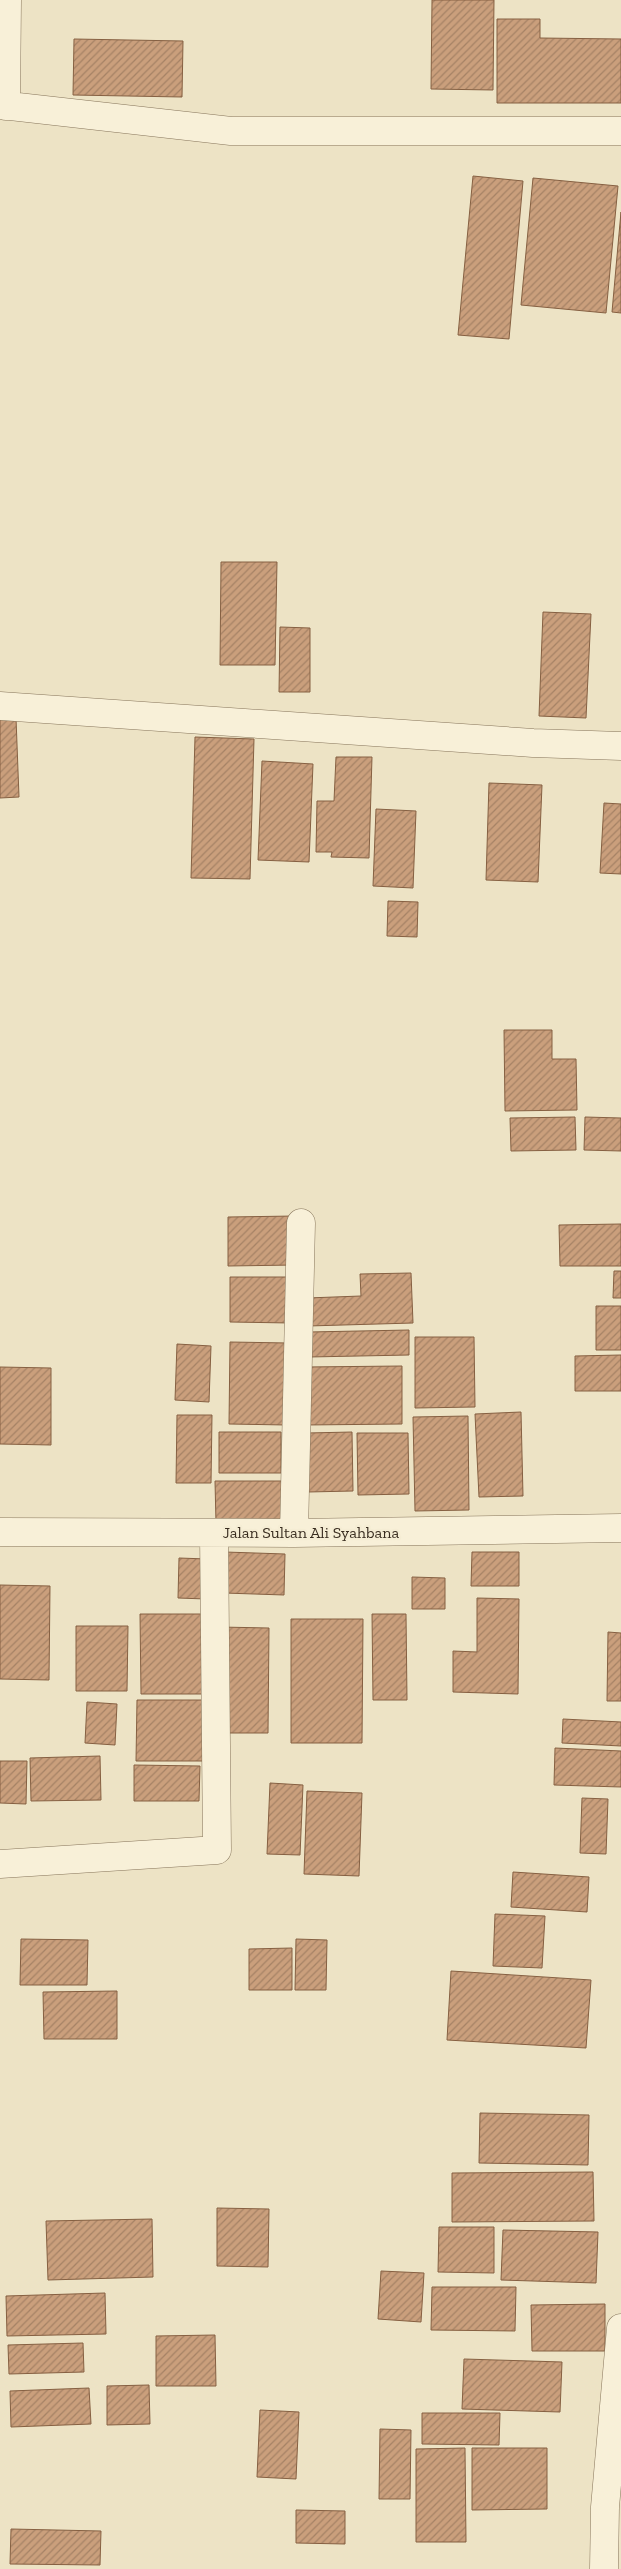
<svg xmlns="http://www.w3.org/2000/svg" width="621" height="2569" font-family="'Zilla Slab',serif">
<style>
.building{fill:url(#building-hatch);stroke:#866042}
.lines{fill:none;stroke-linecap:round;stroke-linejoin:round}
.minor-casing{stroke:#87755b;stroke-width:29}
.minor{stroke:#f8f0d8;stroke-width:28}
.labels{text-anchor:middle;stroke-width:4.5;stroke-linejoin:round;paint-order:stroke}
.street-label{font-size:16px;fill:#382c1f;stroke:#f5edd4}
</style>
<defs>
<pattern id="building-hatch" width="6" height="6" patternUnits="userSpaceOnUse" patternTransform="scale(1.25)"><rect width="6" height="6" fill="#ca9f7c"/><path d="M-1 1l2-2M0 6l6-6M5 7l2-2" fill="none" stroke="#a58265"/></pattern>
</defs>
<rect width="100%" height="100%" fill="#ede3c5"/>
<path class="building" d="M432 0H494L493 90 431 89Z
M497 19H540V38L621 39V103H497Z
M74 39 183 41 182 97 73 95Z
M473 176 523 181 509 339 458 335Z
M533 178 618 186 606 313 521 305Z
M621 212V313L612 312Z
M221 562H277L275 665H220Z
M543 612 591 614 586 718 539 716Z
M280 627 310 628V692H279Z
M16 718 19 797 0 798V719Z
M195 737 254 739 250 879 191 878Z
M336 757H372L369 858 331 857 332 852H316L317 801H334Z
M262 761 313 764 309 862 258 860Z
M489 783 542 785 538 882 486 880Z
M604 803 621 804V874L600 873Z
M376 809 416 811 413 888 373 886Z
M388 901 418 902 417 937 387 936Z
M504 1030H552V1059H576L577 1110 505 1111Z
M575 1117 576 1150 511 1151 510 1118Z
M585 1117 621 1118V1151L584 1150Z
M295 1216V1265L228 1266V1217Z
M621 1224V1266H560L559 1225Z
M614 1271H621V1298H613Z
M411 1273 413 1323 308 1326 307 1298 361 1296 360 1274Z
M230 1277H290V1323L230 1322Z
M596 1306H621V1350H596Z
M409 1330V1355L309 1357V1332Z
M415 1337H474L475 1407 415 1408Z
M230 1342 288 1343 286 1425 229 1424Z
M177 1344 211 1346 209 1402 175 1400Z
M621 1355V1391H575V1356Z
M402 1366V1424L305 1425V1367Z
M0 1367 51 1368V1445L0 1444Z
M521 1412 523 1496 479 1497 475 1414Z
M177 1415H212L211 1483H176Z
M468 1416 469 1510 415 1511 413 1417Z
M219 1432H281V1473H219Z
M352 1432 353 1491 308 1492 307 1433Z
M357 1433H408L409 1494 358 1495Z
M215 1481H282V1523H216Z
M225 1552 285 1554 284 1595 224 1593Z
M472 1552H519V1586H471Z
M179 1558 207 1559 206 1599 178 1598Z
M412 1577 445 1578V1609H412Z
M0 1585 50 1586 49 1680 0 1679Z
M477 1598 519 1599 518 1694 453 1692V1651L477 1652Z
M140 1614H203L204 1694H141Z
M372 1614H406L407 1700H373Z
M291 1619H363L362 1743H291Z
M76 1626H128L127 1691H76Z
M219 1627 269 1628 268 1733H218Z
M608 1632 621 1633V1701H607Z
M137 1700H204V1761H136Z
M87 1702 117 1704 115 1745 85 1743Z
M563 1719 621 1722V1746L562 1743Z
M555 1748 621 1751V1787L554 1785Z
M100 1756 101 1800 31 1801 30 1758Z
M0 1761H27L26 1804 0 1803Z
M134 1765 200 1766 199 1801H134Z
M270 1783 303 1785 300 1855 267 1854Z
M307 1791 362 1793 359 1876 304 1874Z
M582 1798 608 1799 606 1854 580 1853Z
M513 1872 589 1877 587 1912 511 1907Z
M495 1914 545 1916 542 1968 493 1966Z
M21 1939 88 1940 87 1985H20Z
M296 1939 327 1940 326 1990H295Z
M292 1948V1990H249V1949Z
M451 1971 591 1980 586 2048 447 2040Z
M117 1991V2039H44L43 1992Z
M480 2113 589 2115 588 2165 479 2163Z
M593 2172 594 2221 452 2222V2173Z
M217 2208 269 2209 268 2267 217 2266Z
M152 2219 153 2277 48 2280 46 2221Z
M439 2227H494V2273L438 2272Z
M503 2230 598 2232 596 2283 501 2280Z
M381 2271 424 2273 421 2322 378 2319Z
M432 2287H516L515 2331 431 2330Z
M105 2293 106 2334 7 2336 6 2296Z
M605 2304V2351H532L531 2305Z
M215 2335 216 2386H156V2336Z
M83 2343 84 2372 9 2374 8 2345Z
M464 2359 562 2362 560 2412 462 2409Z
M149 2385 150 2424 107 2425V2386Z
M89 2388 91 2424 11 2427 10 2391Z
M260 2410 299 2412 296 2479 257 2477Z
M422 2413H500L499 2445 422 2444Z
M380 2429 411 2430 410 2499H379Z
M465 2448 466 2542H416V2449Z
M472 2448H547V2509L472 2510Z
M296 2510 345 2511V2544L296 2543Z
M11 2529 101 2531 100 2565 10 2564Z"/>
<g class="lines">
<defs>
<path id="minor" d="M0 105 231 131H621
M6 106 7 0
M0 706 533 743 621 746
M0 1532 294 1533 621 1528
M294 1533 301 1223
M0 1864 217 1850 214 1533
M604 2569 605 2507 621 2328"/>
</defs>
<use href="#minor" class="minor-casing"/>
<use href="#minor" class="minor"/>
</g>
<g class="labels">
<g class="street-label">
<text x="311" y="1538">Jalan Sultan Ali Syahbana</text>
</g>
</g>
</svg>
